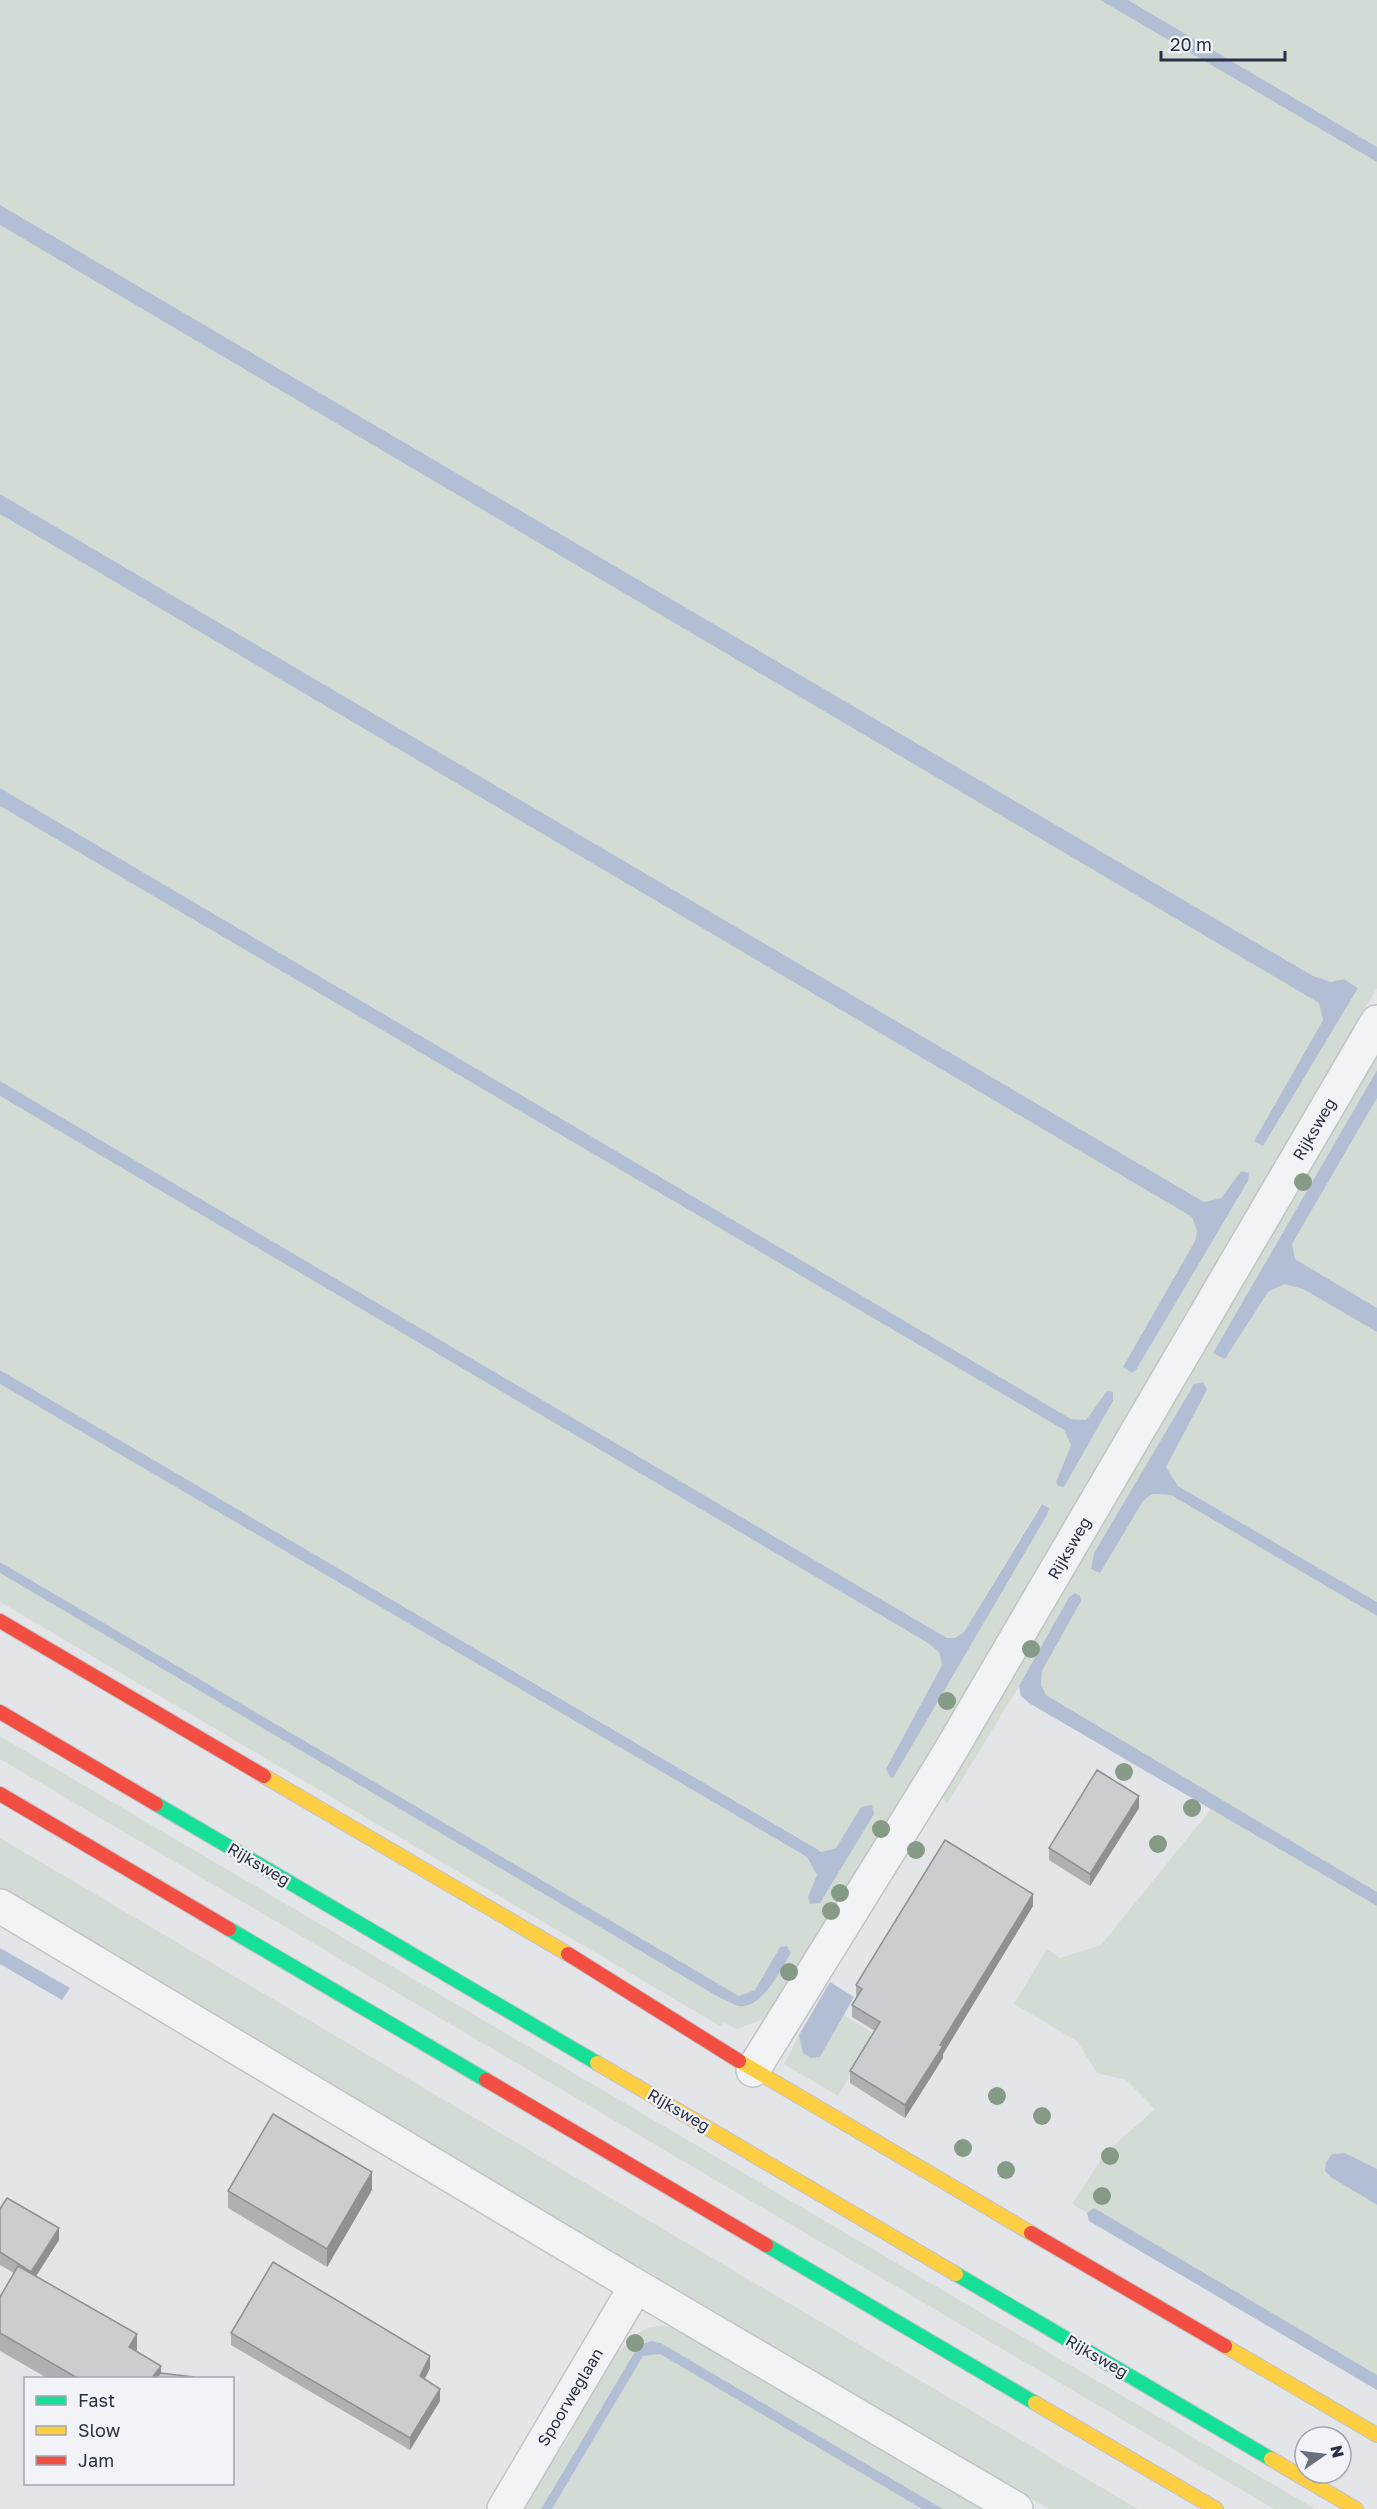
<svg xmlns="http://www.w3.org/2000/svg" width="1377" height="2509" font-family="'Golos Text',sans-serif">
<style>
.green{fill:#d3dcd4}
.water{fill:#b2bed4}
.lines{fill:none;stroke-linecap:round;stroke-linejoin:round}
.street-casing{stroke:#c2c3c6;stroke-width:36}
.fast-casing{stroke:#c2c3c6;stroke-width:16}
.slow-casing{stroke:#c2c3c6;stroke-width:16}
.jam-casing{stroke:#c2c3c6;stroke-width:16}
.street{stroke:#f2f3f5;stroke-width:33}
.fast{stroke:#16e098;stroke-width:14}
.slow{stroke:#ffcf43;stroke-width:14}
.jam{stroke:#f24e42;stroke-width:14}
.tree{fill:#869b86}
.wall{fill:#afb0b4}
.shaded-wall{fill:#8f9092}
.building{fill:#cccdd1;stroke:#8f9092;stroke-width:1.5}
.labels{text-anchor:middle;stroke-width:4.5;stroke-linejoin:round;paint-order:stroke}
.street-label{font-size:16px;fill:#293043;stroke:#f1f3f8}
</style>
<rect width="100%" height="100%" fill="#e4e5e8"/>
<path class="green" d="M0 0H1100L1377 162V988L1269 1174 1229 1253 842 1906 771 2016 737 2029 724 2023 720 2026 0 1602V1573L720 1998 740 2006 750 2004 780 1947 755 1990 739 1996 0 1562V1384L807 1857 817 1875 808 1897 861 1807 836 1848 823 1852 0 1370V1096L928 1643 939 1652 942 1665 886 1769 893 1777 1047 1515 1048 1508 1041 1504 964 1632 955 1638H947L0 1081V806L1064 1430 1071 1445 1056 1482 1058 1486 1064 1487 1113 1401 1107 1391 1086 1420 1071 1419 0 788V514L1192 1217 1197 1231 1195 1241 1123 1367 1132 1373 1136 1370 1248 1181 1249 1173 1241 1171 1221 1198 1204 1202 0 494V225L1320 1003 1323 1020 1255 1140 1262 1145 1358 988 1344 979 1331 982 1313 976 0 205Z
M1128 0H1377V147Z
M1377 1046V1070L1213 1353 1225 1359 1268 1292 1284 1284 1303 1289 1377 1332V1602L1178 1486 1166 1467 1207 1390 1203 1382 1194 1384 1094 1553 1091 1568 1100 1572 1143 1501 1152 1494 1171 1495 1377 1616V1892L1046 1695 1041 1685 1042 1671 1081 1601 1075 1593 1069 1597 1019 1686 947 1804 939 1790Z
M1377 1098V1308L1295 1259 1292 1244Z
M0 1736 1315 2509H1274L0 1759Z
M1211 1809 1377 1906V2169L1345 2153 1332 2154V2178L1377 2205V2375L1094 2209 1087 2213 1072 2204 1105 2153 1155 2109 1126 2080 1097 2073 1077 2041 1014 2004 1047 1949 1060 1958 1101 1945Z
M0 1838 1138 2509H1049L0 1889Z
M844 2015 874 2034 838 2096 784 2064 799 2035 803 2053 820 2057Z
M663 2326 675 2328 990 2509H943L661 2343 651 2341 639 2345 541 2509H514L541 2463 562 2449 577 2421V2412L605 2365 637 2334 649 2327Z
M654 2353 660 2354 922 2509H552L643 2355Z"/>
<path class="water" d="M1100 0H1128L1377 147V162Z
M0 205 1313 976 1331 982 1344 979 1358 988 1263 1146 1254 1141 1323 1020 1319 1003 0 225Z
M0 494 1204 1202 1221 1198 1241 1171 1249 1173 1248 1181 1136 1370 1132 1373 1123 1367 1195 1241 1197 1231 1192 1217 0 514Z
M0 788 1071 1419 1086 1420 1107 1391 1113 1392V1401L1064 1487 1058 1486 1056 1482 1071 1445 1064 1430 0 806Z
M1377 1070V1098L1292 1244 1295 1259 1377 1308V1332L1303 1289 1284 1284 1268 1292 1225 1359 1213 1353Z
M0 1081 947 1638H955L964 1632 1042 1504 1049 1508 1047 1515 893 1778 890 1777 886 1769 942 1665 939 1652 928 1643 0 1096Z
M0 1370 822 1852 836 1848 861 1807 872 1805 874 1814 820 1903 810 1904 808 1897 817 1875 807 1857 0 1384Z
M1203 1382 1207 1390 1166 1467 1178 1486 1377 1602V1616L1171 1495 1152 1494 1143 1501 1100 1573 1091 1569 1094 1553 1194 1384Z
M0 1562 739 1996 755 1990 780 1947 787 1946 791 1953C781 1969 762 2010 738 2006 733 2004 726 2000 720 1998L0 1573Z
M1075 1593 1080 1596 1081 1601 1042 1671 1041 1685 1046 1695 1377 1892V1906L1029 1703 1021 1696 1019 1686 1069 1597Z
M0 1948 70 1988 62 2000 0 1964Z
M830 1982 854 1997 820 2057 811 2058 803 2053 799 2035Z
M1345 2153 1377 2169V2205L1332 2178 1325 2171 1326 2163 1332 2154Z
M1094 2208 1377 2375V2390L1089 2221 1087 2213Z
M651 2341 661 2343 943 2509H922L660 2354 643 2356 552 2509H541L639 2345Z"/>
<g class="lines">
<defs>
<path id="street" d="M0 1906 636 2286 1016 2509
M753 2070 945 1760 1377 1022
M504 2509 636 2286"/>
<path id="fast" d="M156 1804 597 2063
M229 1929 486 2080
M766 2245 1035 2403
M956 2274 1271 2459"/>
<path id="slow" d="M264 1776 568 1954
M739 2061 1031 2233
M597 2063 956 2274
M1225 2346 1377 2435
M1035 2403 1216 2509
M1271 2459 1356 2509"/>
<path id="jam" d="M0 1621 264 1776
M0 1712 156 1804
M0 1794 229 1929
M568 1954 739 2061
M486 2080 766 2245
M1031 2233 1225 2346"/>
</defs>
<use href="#street" class="street-casing"/>
<use href="#fast" class="fast-casing"/>
<use href="#slow" class="slow-casing"/>
<use href="#jam" class="jam-casing"/>
<use href="#street" class="street"/>
<use href="#fast" class="fast"/>
<use href="#slow" class="slow"/>
<use href="#jam" class="jam"/>
</g>
<g class="tree">
<circle cx="1303" cy="1182" r="9"/>
<circle cx="1031" cy="1649" r="9"/>
<circle cx="947" cy="1701" r="9"/>
<circle cx="1124" cy="1772" r="9"/>
<circle cx="1192" cy="1808" r="9"/>
<circle cx="881" cy="1829" r="9"/>
<circle cx="1158" cy="1844" r="9"/>
<circle cx="916" cy="1850" r="9"/>
<circle cx="840" cy="1893" r="9"/>
<circle cx="831" cy="1911" r="9"/>
<circle cx="789" cy="1972" r="9"/>
<circle cx="997" cy="2096" r="9"/>
<circle cx="1042" cy="2116" r="9"/>
<circle cx="963" cy="2148" r="9"/>
<circle cx="1110" cy="2156" r="9"/>
<circle cx="1006" cy="2170" r="9"/>
<circle cx="1102" cy="2196" r="9"/>
<circle cx="635" cy="2343" r="9"/>
</g>
<path class="wall" d="M1139 1808 1090 1886 1049 1860V1848Z
M1033 1906 943 2054V2058L905 2118 850 2083V2071L875 2031 852 2017V2005L856 1997V1985Z
M372 2190 327 2267 228 2208V2191Z
M0 2209 59 2240 36 2276 136 2352 161 2373 195 2379H49L0 2351V2297L14 2273 0 2265Z
M231 2333 430 2368 425 2379 440 2401 410 2450 231 2345Z"/>
<path class="shaded-wall" d="M1139 1796V1808L1090 1886V1874Z
M1033 1894V1906L943 2054V2058L905 2118V2105L940 2045Z
M372 2172V2190L327 2267V2249Z
M59 2228V2240L31 2284V2272Z
M137 2334V2352L129 2347Z
M430 2356V2368L420 2388V2376Z
M161 2366V2379H151Z
M440 2389V2401L410 2450V2438Z"/>
<path class="building" d="M1097 1770 1139 1796 1090 1874 1049 1848Z
M945 1840 1033 1894 940 2045 943 2046 905 2105 850 2071 880 2022 852 2005 862 1989 856 1985Z
M273 2114 372 2172 327 2249 228 2191Z
M7 2198 59 2228 31 2272 0 2252V2209Z
M273 2262 430 2356 420 2376 440 2389 410 2438 231 2333Z
M18 2266 137 2334 129 2347 161 2366 151 2379H79L0 2333V2297Z
M160 2373 194 2377 195 2379H156Z"/>
<g class="labels">
<g class="street-label">
<text transform="translate(1314 1129) rotate(-60)" y="6">Rijksweg</text>
<text transform="translate(1069 1548) rotate(-60)" y="6">Rijksweg</text>
<text transform="translate(259 1864) rotate(30)" y="6">Rijksweg</text>
<text transform="translate(679 2110) rotate(30)" y="6">Rijksweg</text>
<text transform="translate(1097 2356) rotate(30)" y="6">Rijksweg</text>
<text transform="translate(570 2397) rotate(-59)" y="6">Spoorweglaan</text>
</g>
</g>
<rect x="24" y="2377" width="210" height="108" fill="#f1f3f8" stroke="#a1a5b0" stroke-width="1.5"/>
<rect x="36" y="2396" width="30" height="9" fill="#16e098" stroke="#a1a5b0" stroke-width="1.5"/>
<text x="78" y="2407" font-size="18" fill="#293043">Fast</text>
<rect x="36" y="2426" width="30" height="9" fill="#ffcf43" stroke="#a1a5b0" stroke-width="1.5"/>
<text x="78" y="2437" font-size="18" fill="#293043">Slow</text>
<rect x="36" y="2456" width="30" height="9" fill="#f24e42" stroke="#a1a5b0" stroke-width="1.5"/>
<text x="78" y="2467" font-size="18" fill="#293043">Jam</text>
<g transform="translate(1323 2455) rotate(76)"><circle r="28" fill="#f1f3f8" stroke="#a1a5b0" stroke-width="1.5"/>
<path d="M0-4.5L10 22L0 15L-10 22Z" fill="#6a6f7d"/>
<text y="-9" font-size="16" font-weight="bold" text-anchor="middle" fill="#293043">N</text>
</g>
<path d="M1161 51v9h124v-9" fill="none" stroke="#293043" stroke-width="3"/>
<text x="1170" y="51" font-size="18" fill="#293043" stroke="#f1f3f8" stroke-width="4.5" paint-order="stroke">20 m</text>
</svg>
